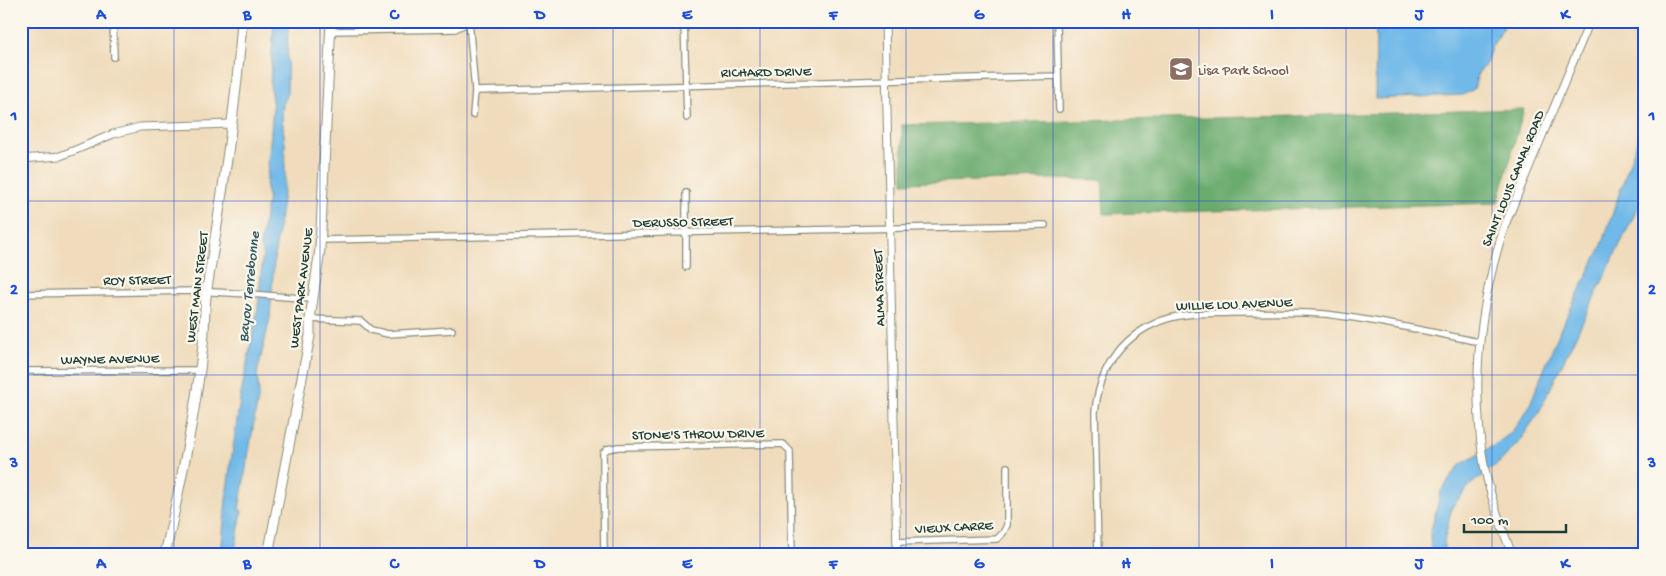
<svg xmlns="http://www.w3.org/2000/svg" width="1666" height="576" font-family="'Gochi Hand',sans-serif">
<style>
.forest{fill:#6bac6e;stroke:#457451}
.water{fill:#71b9e9;stroke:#487b8e}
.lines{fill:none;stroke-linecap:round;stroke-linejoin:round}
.minor-casing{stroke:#888c78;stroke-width:8}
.tertiary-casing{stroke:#888c78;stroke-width:9}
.primary-casing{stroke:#888c78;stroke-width:11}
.minor{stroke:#fff;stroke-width:5.5}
.tertiary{stroke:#fff;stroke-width:7}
.primary{stroke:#fff;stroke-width:9}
.grid{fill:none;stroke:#1d4ed8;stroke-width:1;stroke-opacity:0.55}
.labels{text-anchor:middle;stroke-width:4.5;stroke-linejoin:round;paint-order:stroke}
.education-label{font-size:14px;fill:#785e54;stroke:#fbf7ec;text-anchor:start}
.street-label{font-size:14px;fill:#1f3d34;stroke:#fbf7ec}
.water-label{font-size:15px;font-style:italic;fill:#345c61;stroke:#fbf7ec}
.neatline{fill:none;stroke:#1d4ed8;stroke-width:2}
.grid-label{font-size:16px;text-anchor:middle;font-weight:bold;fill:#1d4ed8}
</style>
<rect width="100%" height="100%" fill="#fbf7ec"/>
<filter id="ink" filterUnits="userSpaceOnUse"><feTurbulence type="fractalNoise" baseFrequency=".02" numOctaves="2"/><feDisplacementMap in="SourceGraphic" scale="10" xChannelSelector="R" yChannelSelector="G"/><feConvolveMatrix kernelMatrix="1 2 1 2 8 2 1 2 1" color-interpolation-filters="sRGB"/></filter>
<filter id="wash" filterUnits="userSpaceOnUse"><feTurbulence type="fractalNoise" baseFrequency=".0096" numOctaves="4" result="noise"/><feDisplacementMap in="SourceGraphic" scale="20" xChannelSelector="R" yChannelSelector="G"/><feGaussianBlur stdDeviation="1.12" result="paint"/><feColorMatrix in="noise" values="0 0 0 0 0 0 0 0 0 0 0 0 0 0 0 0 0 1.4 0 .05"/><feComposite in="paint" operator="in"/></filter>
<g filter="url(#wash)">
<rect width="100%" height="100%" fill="#f0dcbc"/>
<path class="forest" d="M1524 109 1498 203 1104 214 1102 180 1050 179 903 183 902 125 1295 116Z"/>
<path class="water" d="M274 21H288L287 95 283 104 282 117 285 144V177L274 261 270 318 257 374 259 393 239 509 242 511 234 555H221L227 489 240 400 258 307 263 252 260 247 268 196 266 189 273 108 270 85Z
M1376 21H1507L1491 48 1486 64 1478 73 1474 89 1463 95 1375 99Z
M1645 124V193L1538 414 1518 443 1500 462 1470 485 1452 507 1444 542V555H1431L1430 534 1441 491 1460 465 1493 446 1511 433 1528 409 1561 328 1602 245 1637 141Z"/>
</g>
<g filter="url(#ink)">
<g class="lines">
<defs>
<path id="minor" d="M22 21 23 59
M113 21 114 57
M469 21 475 91 473 115
M684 21 687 118
M1057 21 1059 109
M331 24 455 21 482 23 489 21
M331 31 455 29 467 23
M475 91 1058 76
M686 193V267
M321 240 1045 225
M21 294 194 291 250 294 313 299
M310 319 361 321 371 330 388 334 452 330
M21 371 199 370
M897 542 997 539 1003 533 1007 525V467
M604 555 603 453 607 449 618 447 783 444 790 451 792 555
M1098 555 1095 412C1099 372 1119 339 1156 323 1179 312 1206 314 1231 313 1265 313 1299 311 1333 315 1382 321 1431 332 1479 342"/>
<path id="tertiary" d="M885 21 897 555
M21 159 60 156 78 149 113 134 140 127 232 124
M1512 555C1503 530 1493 505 1487 479 1482 459 1480 440 1479 419 1474 352 1484 289 1505 225L1590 21"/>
<path id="primary" d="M165 555C180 486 195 416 203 345 205 327 204 307 207 289 221 200 236 111 242 21
M268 555 310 336V319L320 249 331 21"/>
</defs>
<use href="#minor" class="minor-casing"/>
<use href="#tertiary" class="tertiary-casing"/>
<use href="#primary" class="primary-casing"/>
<use href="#minor" class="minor"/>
<use href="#tertiary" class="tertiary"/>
<use href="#primary" class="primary"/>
</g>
</g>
<path class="grid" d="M174 21V555M320 21V555M467 21V555M613 21V555M760 21V555M906 21V555M1053 21V555M1199 21V555M1346 21V555M1492 21V555M21 201H1645M21 375H1645"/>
<defs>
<symbol id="school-square" viewBox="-11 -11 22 22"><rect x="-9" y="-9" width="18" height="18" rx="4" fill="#8d6e63" stroke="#fbf7ec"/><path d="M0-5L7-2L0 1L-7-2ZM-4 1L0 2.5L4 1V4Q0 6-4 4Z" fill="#fff"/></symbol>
</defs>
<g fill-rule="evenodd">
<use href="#school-square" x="1167" y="55" width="28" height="28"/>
</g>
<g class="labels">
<g class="education-label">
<text x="1198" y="74">Lisa Park School</text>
</g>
<g class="street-label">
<text transform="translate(766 71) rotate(-1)" y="5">RICHARD DRIVE</text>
<text transform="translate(1512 178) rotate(-68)" y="5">SAINT LOUIS CANAL ROAD</text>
<text transform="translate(683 221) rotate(-1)" y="5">DERUSSO STREET</text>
<text transform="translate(137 279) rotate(-1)" y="5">ROY STREET</text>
<text transform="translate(196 287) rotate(-83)" y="5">WEST MAIN STREET</text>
<text transform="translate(300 288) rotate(-83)" y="5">WEST PARK AVENUE</text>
<text transform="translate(878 288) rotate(-92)" y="5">ALMA STREET</text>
<text transform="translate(1234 303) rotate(-2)" y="5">WILLIE LOU AVENUE</text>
<text transform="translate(110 358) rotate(-1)" y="5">WAYNE AVENUE</text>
<text transform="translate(698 433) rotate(-1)" y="5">STONE'S THROW DRIVE</text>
<text transform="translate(954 526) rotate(-3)" y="5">VIEUX CARRE</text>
</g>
<g class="water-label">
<text transform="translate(248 287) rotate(-84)" y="5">Bayou Terrebonne</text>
</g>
</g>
<rect width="1666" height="576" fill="none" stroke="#fbf7ec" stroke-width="55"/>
<path d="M1464 524v8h102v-8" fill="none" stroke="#1f3d34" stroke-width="2.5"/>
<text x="1471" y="524" font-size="15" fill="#1f3d34" stroke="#fbf7ec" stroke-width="4" paint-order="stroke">100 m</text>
<rect x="28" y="28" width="1610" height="520" class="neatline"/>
<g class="grid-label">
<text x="101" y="19">A</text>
<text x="247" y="19">B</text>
<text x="394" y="19">C</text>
<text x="540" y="19">D</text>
<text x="687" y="19">E</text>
<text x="833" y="19">F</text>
<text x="979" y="19">G</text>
<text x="1126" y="19">H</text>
<text x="1272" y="19">I</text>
<text x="1419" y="19">J</text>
<text x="1565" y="19">K</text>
<text x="14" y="120">1</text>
<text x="1652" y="120">1</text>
<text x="14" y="294">2</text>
<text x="1652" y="294">2</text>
<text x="14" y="467">3</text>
<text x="1652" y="467">3</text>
<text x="101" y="568">A</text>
<text x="247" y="568">B</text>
<text x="394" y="568">C</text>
<text x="540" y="568">D</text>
<text x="687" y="568">E</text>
<text x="833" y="568">F</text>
<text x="979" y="568">G</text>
<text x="1126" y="568">H</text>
<text x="1272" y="568">I</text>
<text x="1419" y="568">J</text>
<text x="1565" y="568">K</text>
</g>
</svg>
